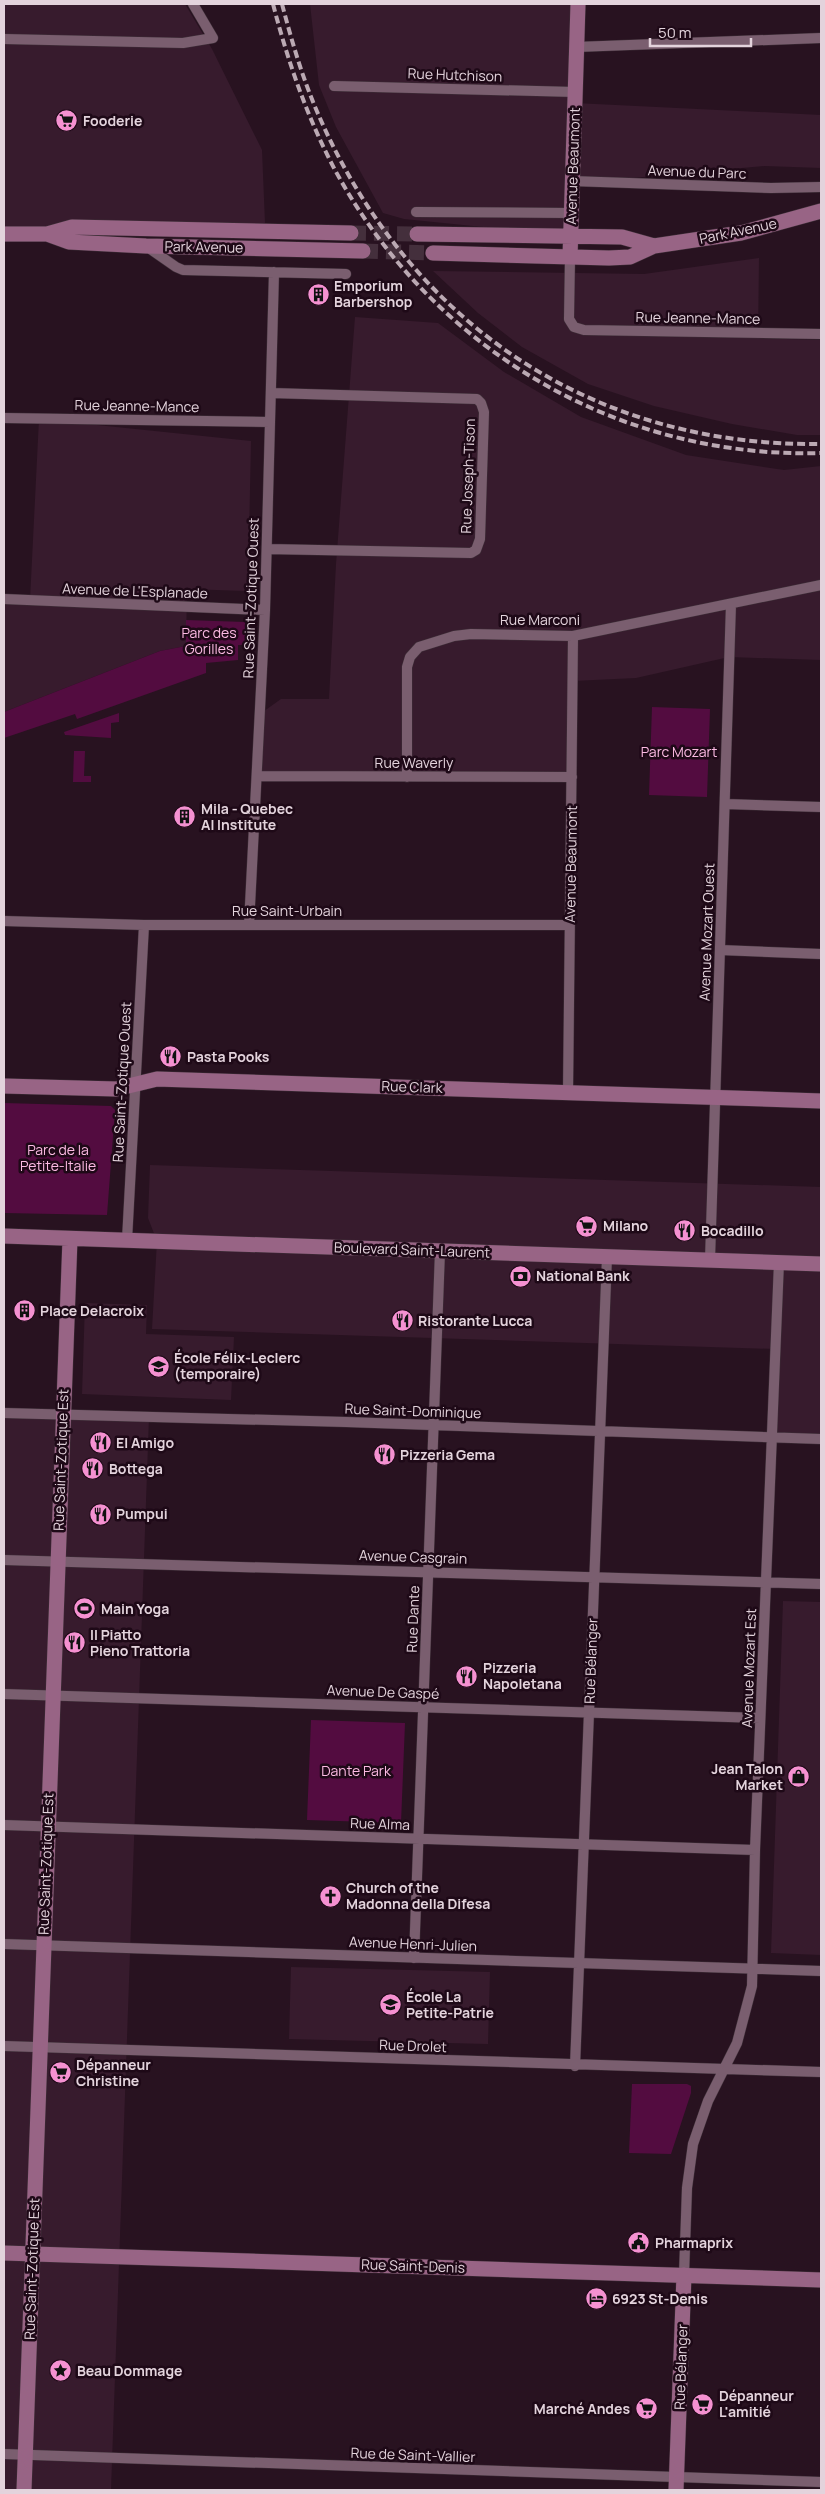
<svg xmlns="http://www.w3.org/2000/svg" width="825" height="2494" font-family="Manrope,sans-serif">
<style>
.built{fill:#371b2d}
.green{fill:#530c40}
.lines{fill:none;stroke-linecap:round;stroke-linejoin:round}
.secondary-tunnel{stroke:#442f3c;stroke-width:15;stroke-dasharray:15 8;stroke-linecap:butt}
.street-casing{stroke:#3e2f38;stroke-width:11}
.secondary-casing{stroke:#3e2f38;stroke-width:16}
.street{stroke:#7a5e6f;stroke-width:10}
.secondary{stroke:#986485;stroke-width:15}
.rail{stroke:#bba9b3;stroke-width:4;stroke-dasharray:8 4;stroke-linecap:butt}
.labels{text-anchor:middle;stroke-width:5;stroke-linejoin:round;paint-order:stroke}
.street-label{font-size:14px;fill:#e3d3dc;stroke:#1e0917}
.poi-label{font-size:14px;font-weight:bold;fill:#e3d3dc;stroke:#1e0917;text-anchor:start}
.park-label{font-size:14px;fill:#fcbae3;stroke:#1e0917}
</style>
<rect width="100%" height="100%" fill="#281220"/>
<path class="built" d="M4 4H185L212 49 262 150 265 223 47 234H4Z
M310 4H576L575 103 821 115V168L765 166 588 182 573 181 571 236 404 219 383 213 336 127 319 85Z
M759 258 758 338 821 340V435H797L732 424 654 406 588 384 522 347 478 313 433 271 644 274Z
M355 317 438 323 504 372 581 417 686 455 784 470 821 466V660L729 657 636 678 573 681 572 777 257 776 260 714 281 699H329L336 564Z
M39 419 251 441 248 587 245 591 187 589 186 646 160 651 4 712V599L30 600Z
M150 1165 821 1187V1439L772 1438 775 1349 152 1329 157 1241 148 1218Z
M85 1303 147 1305 146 1334 234 1337 231 1400 82 1394Z
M4 1413 149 1417 111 2490H4Z
M783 1601 821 1602V1955L771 1953Z
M291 1967 490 1972 488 2044 289 2039Z"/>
<path class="green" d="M186 620 245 622 247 626 246 645H238V660L206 663V673L77 719 75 714 4 738V712L160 651 186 646Z
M652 707 710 709 707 797 649 795Z
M119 713V722L111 723V738L65 735 64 732Z
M74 751H85L84 776H91V782H73Z
M4 1103 111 1106 115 1110 107 1215 4 1213Z
M311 1720 405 1723 401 1823 307 1820Z
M632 2084H687L691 2086V2093L671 2154 629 2153Z"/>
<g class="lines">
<path class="secondary-tunnel" d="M351 233 417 234
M363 251 433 253"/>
<defs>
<path id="street" d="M4 39 183 43 213 38 193 4
M576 47 821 38
M334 86 575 92
M572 181 771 188 821 187
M416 212 571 213
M146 246 176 267 183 270 346 274
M570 257 569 319 574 327 584 330 821 334
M4 418 270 422
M267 549 471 553 476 550 480 539 484 412 481 403 477 399 271 393
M4 599 265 610
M257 776 572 777
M407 777V667L410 657 419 647 454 636 471 634 573 636 821 585
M725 804 821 807
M4 921 144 925H570
M249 925 265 610 274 272
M720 950 821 954
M568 1093 573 636
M127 1240 144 925
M710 1260 731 604
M4 1413 346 1422 821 1439
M4 1560 821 1584
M4 1694 760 1718
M4 1825 755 1850
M4 1944 821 1971
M414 1958 440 1251
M4 2046 821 2072
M575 2066 607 1257
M684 2275 687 2188 693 2144 708 2101 737 2043 752 1986 755 1850 779 1262
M4 2454 821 2482"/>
<path id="secondary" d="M4 234H47L72 227 351 233
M47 234 69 242 146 246 363 251
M417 234 622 237 654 246
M433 253 609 258 630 257 654 246 741 233 821 211
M570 257 578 4
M4 1086 116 1089 157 1079 821 1101
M4 1236 821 1264
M4 2253 821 2280
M24 2490 70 1239
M676 2490 684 2275"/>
</defs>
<use href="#street" class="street-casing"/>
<use href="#secondary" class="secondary-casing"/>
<use href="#street" class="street"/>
<use href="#secondary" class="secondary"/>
<path class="rail" d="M273 4C288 62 307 117 335 170 432 349 618 459 821 453
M282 4C292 42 303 80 319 116 410 324 593 447 821 444"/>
</g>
<defs>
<symbol id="supermarket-disc" viewBox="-11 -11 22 22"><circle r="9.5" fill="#f591d1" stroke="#1e0917"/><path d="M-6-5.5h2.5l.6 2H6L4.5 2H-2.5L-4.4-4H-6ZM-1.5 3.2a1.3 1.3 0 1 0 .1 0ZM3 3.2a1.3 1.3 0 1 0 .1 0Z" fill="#111"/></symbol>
<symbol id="building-disc" viewBox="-11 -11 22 22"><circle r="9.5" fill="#f591d1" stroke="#1e0917"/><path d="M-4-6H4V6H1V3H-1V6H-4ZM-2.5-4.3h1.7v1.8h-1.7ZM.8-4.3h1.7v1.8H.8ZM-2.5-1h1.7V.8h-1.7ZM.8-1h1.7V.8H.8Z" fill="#111"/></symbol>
<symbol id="restaurant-disc" viewBox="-11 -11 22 22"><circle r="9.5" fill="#f591d1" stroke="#1e0917"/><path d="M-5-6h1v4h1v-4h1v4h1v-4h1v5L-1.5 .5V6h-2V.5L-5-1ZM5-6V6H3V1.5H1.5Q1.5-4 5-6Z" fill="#111"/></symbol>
<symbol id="bank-disc" viewBox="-11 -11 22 22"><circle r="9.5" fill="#f591d1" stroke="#1e0917"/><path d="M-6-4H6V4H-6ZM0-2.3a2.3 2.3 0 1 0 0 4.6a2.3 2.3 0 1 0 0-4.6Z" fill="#111"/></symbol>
<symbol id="school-disc" viewBox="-11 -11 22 22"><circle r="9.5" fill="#f591d1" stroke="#1e0917"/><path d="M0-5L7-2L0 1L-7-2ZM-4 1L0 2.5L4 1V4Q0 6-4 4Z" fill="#111"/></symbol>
<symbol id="stadium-disc" viewBox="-11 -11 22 22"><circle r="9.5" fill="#f591d1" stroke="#1e0917"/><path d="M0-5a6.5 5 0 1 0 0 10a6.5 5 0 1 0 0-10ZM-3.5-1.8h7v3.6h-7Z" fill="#111"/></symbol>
<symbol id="shop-disc" viewBox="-11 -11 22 22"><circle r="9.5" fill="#f591d1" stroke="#1e0917"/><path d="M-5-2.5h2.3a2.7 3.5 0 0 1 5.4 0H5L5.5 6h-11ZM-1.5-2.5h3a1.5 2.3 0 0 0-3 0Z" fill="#111"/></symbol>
<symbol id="church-disc" viewBox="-11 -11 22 22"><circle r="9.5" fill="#f591d1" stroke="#1e0917"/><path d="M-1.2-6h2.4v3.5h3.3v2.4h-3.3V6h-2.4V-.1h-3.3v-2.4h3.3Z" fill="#111"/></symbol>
<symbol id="civic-disc" viewBox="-11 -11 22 22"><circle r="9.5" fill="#f591d1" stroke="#1e0917"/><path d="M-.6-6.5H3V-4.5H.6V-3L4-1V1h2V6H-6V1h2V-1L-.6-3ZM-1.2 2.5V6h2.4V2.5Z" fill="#111"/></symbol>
<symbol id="hotel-disc" viewBox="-11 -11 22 22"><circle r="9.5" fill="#f591d1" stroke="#1e0917"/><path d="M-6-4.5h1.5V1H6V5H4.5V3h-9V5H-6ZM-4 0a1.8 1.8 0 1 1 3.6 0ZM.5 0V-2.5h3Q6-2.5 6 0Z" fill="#111"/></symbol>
<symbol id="sight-disc" viewBox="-11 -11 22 22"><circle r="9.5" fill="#f591d1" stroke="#1e0917"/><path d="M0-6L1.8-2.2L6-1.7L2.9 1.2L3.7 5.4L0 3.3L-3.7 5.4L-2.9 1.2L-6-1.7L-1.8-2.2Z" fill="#111"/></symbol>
</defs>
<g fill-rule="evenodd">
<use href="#supermarket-disc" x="54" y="108" width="25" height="25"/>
<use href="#building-disc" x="306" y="282" width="25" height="25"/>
<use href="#building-disc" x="172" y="804" width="25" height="25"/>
<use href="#restaurant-disc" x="158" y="1044" width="25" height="25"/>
<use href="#supermarket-disc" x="574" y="1214" width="25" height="25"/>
<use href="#restaurant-disc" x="672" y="1218" width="25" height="25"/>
<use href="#bank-disc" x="508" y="1264" width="25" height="25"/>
<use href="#building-disc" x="12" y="1298" width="25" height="25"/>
<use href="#restaurant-disc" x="390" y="1308" width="25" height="25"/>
<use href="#school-disc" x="146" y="1354" width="25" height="25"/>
<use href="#restaurant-disc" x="88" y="1430" width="25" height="25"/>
<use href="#restaurant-disc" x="372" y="1442" width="25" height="25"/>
<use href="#restaurant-disc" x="80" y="1456" width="25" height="25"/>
<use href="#restaurant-disc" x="88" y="1502" width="25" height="25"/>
<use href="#stadium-disc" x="72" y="1596" width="25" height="25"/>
<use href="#restaurant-disc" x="62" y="1630" width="25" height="25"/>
<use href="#restaurant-disc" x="454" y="1664" width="25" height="25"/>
<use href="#shop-disc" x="786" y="1764" width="25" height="25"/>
<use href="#church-disc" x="318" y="1884" width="25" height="25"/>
<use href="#school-disc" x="378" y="1992" width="25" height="25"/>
<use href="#supermarket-disc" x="48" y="2060" width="25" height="25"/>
<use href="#civic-disc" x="626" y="2230" width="25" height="25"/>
<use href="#hotel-disc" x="584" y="2286" width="25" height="25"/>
<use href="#sight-disc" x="48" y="2358" width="25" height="25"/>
<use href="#supermarket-disc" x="690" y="2392" width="25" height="25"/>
<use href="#supermarket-disc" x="634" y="2396" width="25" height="25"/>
</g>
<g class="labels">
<g class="street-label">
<text transform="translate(455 75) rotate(2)" y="5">Rue Hutchison</text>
<text transform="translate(573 166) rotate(-88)" y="5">Avenue Beaumont</text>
<text transform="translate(697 172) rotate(2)" y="5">Avenue du Parc</text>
<text transform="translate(738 231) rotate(-12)" y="5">Park Avenue</text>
<text transform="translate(204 247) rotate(1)" y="5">Park Avenue</text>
<text transform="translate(698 318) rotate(1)" y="5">Rue Jeanne-Mance</text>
<text transform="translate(137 406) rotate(1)" y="5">Rue Jeanne-Mance</text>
<text transform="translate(468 476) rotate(-88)" y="5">Rue Joseph-Tison</text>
<text transform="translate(135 591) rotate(2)" y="5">Avenue de L'Esplanade</text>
<text transform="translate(251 598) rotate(-88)" y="5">Rue Saint-Zotique Ouest</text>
<text x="540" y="625">Rue Marconi</text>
<text x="414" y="768">Rue Waverly</text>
<text transform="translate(571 864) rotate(-89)" y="5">Avenue Beaumont</text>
<text x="287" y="916">Rue Saint-Urbain</text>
<text transform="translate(707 932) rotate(-88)" y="5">Avenue Mozart Ouest</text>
<text transform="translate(122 1082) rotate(-87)" y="5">Rue Saint-Zotique Ouest</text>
<text transform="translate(412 1087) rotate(2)" y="5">Rue Clark</text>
<text transform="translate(412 1250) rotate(2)" y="5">Boulevard Saint-Laurent</text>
<text transform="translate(413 1411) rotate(2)" y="5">Rue Saint-Dominique</text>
<text transform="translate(61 1460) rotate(-88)" y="5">Rue Saint-Zotique Est</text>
<text transform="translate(413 1557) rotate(2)" y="5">Avenue Casgrain</text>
<text transform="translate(413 1619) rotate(-88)" y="5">Rue Dante</text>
<text transform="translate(591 1661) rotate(-88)" y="5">Rue Bélanger</text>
<text transform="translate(749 1668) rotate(-88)" y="5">Avenue Mozart Est</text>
<text transform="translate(383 1692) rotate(2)" y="5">Avenue De Gaspé</text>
<text transform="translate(380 1824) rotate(2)" y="5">Rue Alma</text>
<text transform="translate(46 1864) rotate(-88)" y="5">Rue Saint-Zotique Est</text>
<text transform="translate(413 1944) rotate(2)" y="5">Avenue Henri-Julien</text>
<text transform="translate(413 2046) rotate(2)" y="5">Rue Drolet</text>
<text transform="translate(413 2266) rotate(2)" y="5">Rue Saint-Denis</text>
<text transform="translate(32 2269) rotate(-88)" y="5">Rue Saint-Zotique Est</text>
<text transform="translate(681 2367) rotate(-88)" y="5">Rue Bélanger</text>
<text transform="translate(413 2455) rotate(2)" y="5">Rue de Saint-Vallier</text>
</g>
<g class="poi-label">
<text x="83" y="126">Fooderie</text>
<text x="334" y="291">Emporium<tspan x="334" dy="16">Barbershop</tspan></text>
<text x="201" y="814">Mila - Quebec<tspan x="201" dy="16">AI Institute</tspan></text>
<text x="187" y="1062">Pasta Pooks</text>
<text x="603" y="1231">Milano</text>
<text x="701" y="1236">Bocadillo</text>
<text x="536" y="1281">National Bank</text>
<text x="40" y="1316">Place Delacroix</text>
<text x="418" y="1326">Ristorante Lucca</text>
<text x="174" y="1363">École Félix-Leclerc<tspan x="174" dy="16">(temporaire)</tspan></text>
<text x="116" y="1448">El Amigo</text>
<text x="400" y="1460">Pizzeria Gema</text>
<text x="109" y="1474">Bottega</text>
<text x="116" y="1519">Pumpui</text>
<text x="101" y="1614">Main Yoga</text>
<text x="90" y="1640">Il Piatto<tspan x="90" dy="16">Pieno Trattoria</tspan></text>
<text x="483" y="1673">Pizzeria<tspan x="483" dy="16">Napoletana</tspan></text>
<text x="783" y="1774" text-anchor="end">Jean Talon<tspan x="783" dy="16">Market</tspan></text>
<text x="346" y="1893">Church of the<tspan x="346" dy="16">Madonna della Difesa</tspan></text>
<text x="406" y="2002">École La<tspan x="406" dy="16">Petite-Patrie</tspan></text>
<text x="76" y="2070">Dépanneur<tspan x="76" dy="16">Christine</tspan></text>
<text x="655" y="2248">Pharmaprix</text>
<text x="612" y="2304">6923 St-Denis</text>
<text x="77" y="2376">Beau Dommage</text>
<text x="719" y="2401">Dépanneur<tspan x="719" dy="16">L'amitié</tspan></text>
<text x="630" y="2414" text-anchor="end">Marché Andes</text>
</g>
<g class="park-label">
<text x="209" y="638">Parc des<tspan x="209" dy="16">Gorilles</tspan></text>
<text x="679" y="757">Parc Mozart</text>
<text x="58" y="1155">Parc de la<tspan x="58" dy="16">Petite-Italie</tspan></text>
<text x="356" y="1776">Dante Park</text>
</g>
</g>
<rect width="825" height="2494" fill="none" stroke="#e3d3dc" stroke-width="10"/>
<path d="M650 38v8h101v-8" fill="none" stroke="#e3d3dc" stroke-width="2.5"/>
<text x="658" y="38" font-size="15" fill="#e3d3dc" stroke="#1e0917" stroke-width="4" paint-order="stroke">50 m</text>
</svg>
